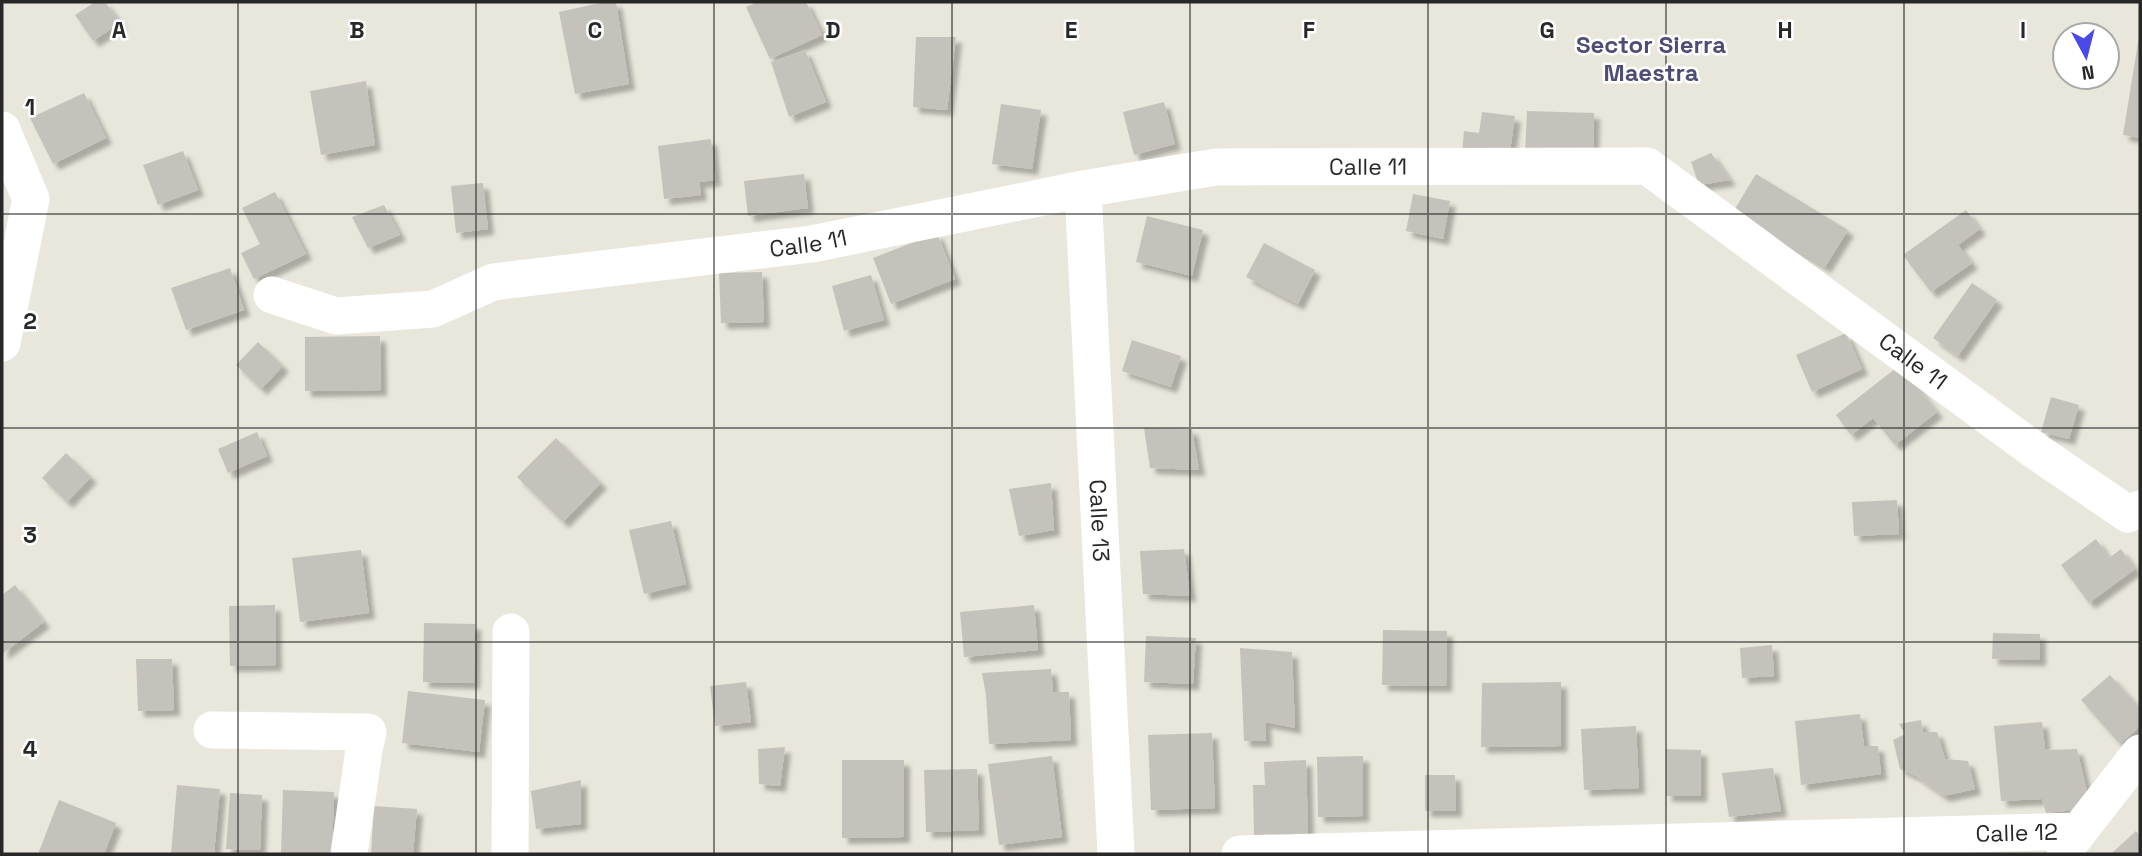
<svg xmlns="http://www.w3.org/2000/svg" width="2142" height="856" font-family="'Space Grotesk',sans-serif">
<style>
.building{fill:#c5c2bb;filter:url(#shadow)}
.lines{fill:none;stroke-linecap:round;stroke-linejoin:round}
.street{stroke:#fff;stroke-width:37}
.grid{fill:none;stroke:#282828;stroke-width:2;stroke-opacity:0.55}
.labels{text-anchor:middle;stroke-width:5;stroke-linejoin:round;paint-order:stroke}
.street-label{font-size:23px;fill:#282828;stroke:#fff}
.neighbourhood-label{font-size:24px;font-weight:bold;fill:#4e4d74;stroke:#fff}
.grid-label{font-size:23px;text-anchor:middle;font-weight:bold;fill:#282828;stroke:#fff;stroke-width:5;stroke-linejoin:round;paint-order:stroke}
</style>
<defs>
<filter id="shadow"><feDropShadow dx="6" dy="6" stdDeviation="2" flood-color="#0004"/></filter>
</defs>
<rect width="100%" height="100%" fill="#e9e6db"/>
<path class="building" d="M95 2H105L120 23 93 41 75 15Z
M604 2H616L629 84 575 94 559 12Z
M757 2H806L822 35 770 59 746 7Z
M2139 36H2140V138L2123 135Z
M916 37H956L947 110 913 107Z
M805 50 826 102 789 117 771 62Z
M366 81 375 145 321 155 310 91Z
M84 93 106 138 53 164 30 118Z
M1164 102 1175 144 1134 155 1123 112Z
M1001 104 1041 110 1032 169 992 164Z
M1527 111 1594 113 1593 156 1525 154Z
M1482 112 1515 116 1509 158 1462 153 1464 131 1479 133Z
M711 139 715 180 699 182 701 195 664 199 658 146Z
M183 151 198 190 158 205 143 165Z
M1711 153 1730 180 1699 185 1691 162Z
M804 174 808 208 748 216 744 181Z
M1756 174 1848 230 1825 267 1733 212Z
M483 183 488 229 456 233 451 186Z
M275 192 306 254 254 279 241 253 260 244 242 208Z
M1413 194 1450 201 1443 239 1406 231Z
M384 205 400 235 368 248 352 217Z
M1966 210 1980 229 1958 245 1972 263 1931 292 1903 255Z
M1147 216 1203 230 1192 276 1136 262Z
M937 233 955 279 891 304 873 258Z
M1264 243 1315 270 1298 304 1246 277Z
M230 268 244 310 186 330 171 288Z
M762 272 764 322 721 323 719 273Z
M871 275 884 320 844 331 832 286Z
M1972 283 1997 300 1958 356 1933 338Z
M1846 333 1862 369 1812 392 1796 355Z
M380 336 381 390 305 391V337Z
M1132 340 1181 356 1171 387 1122 371Z
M258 342 283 366 261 389 236 365Z
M1900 365 1937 412 1895 445 1873 418 1851 435 1836 415Z
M2051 397 2079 405 2069 439 2041 432Z
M1144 428 1192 429 1199 470 1150 468Z
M257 432 267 456 228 473 218 449Z
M556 438 601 483 563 522 517 477Z
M66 453 91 477 67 502 42 478Z
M1051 483 1054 530 1019 536 1009 489Z
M1897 500 1899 534 1854 536 1852 502Z
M671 521 686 584 644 594 629 530Z
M2096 539 2109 558 2121 549 2135 569 2089 603 2061 565Z
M1184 549 1190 596 1143 594 1140 551Z
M361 550 369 613 300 622 292 558Z
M15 585 44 622 2 654V595Z
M275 605 276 665 230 666 229 606Z
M1034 605 1038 650 964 657 960 612Z
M424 623 475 624 474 683 423 682Z
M1383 630 1447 631 1446 686 1382 685Z
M1993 633 2040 634V660L1992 659Z
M1146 636 1196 638 1193 684 1144 682Z
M1772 645 1774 676 1742 678 1740 648Z
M1240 648 1292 652 1295 728 1265 722 1266 741H1244Z
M136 659H172L174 710 138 711Z
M1051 669 1053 692H1069L1071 740 989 744 986 695 982 673Z
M2110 675 2140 708V726L2120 744 2081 700Z
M746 682 751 722 715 726 710 686Z
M1561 682V746L1481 747 1482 683Z
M408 691 485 700 479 752 402 743Z
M1860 714 1864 746H1878L1881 774 1801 785 1795 721Z
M1921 720 1923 732H1937L1945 759 1968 761 1975 789 1944 796 1916 776 1900 769 1893 740 1905 734 1899 724Z
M2042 722 2045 750 2077 749 2088 796 2074 810 2046 813 2042 799 2001 801 1994 726Z
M1636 726 1639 788 1584 790 1581 729Z
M1212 733 1215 808 1151 810 1148 735Z
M785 747 780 786 759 784 758 749Z
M1666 749 1701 750V796H1666Z
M1052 756 1062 837 999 845 988 764Z
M1363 756V816L1318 817 1317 757Z
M842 760H904V837L842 838Z
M1306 760 1308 833 1254 835 1253 785H1265L1264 762Z
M1773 768 1781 811 1729 817 1722 773Z
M977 769 979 830 926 832 924 770Z
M1425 775H1455L1456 811H1425Z
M581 780V824L536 829 531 791Z
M177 785 220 789 214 854H171Z
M283 790 334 792 332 854H281Z
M230 793 262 795 260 850 226 849Z
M59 800 116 823 104 854H38Z
M374 806 417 809 413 854H371Z
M2136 831 2140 836V854H2111Z"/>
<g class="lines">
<g class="street">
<path d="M2 130 31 199 2 343"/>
<path id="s1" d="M1083 189 1116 854"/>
<path id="s2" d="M272 295 336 316 433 309 493 282 812 244 1083 189 1216 167 1647 166 2037 452 2128 514 2140 509"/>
<path d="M212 730 368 732 364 750 349 854"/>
<path d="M2065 849 2140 753"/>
<path d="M510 854 511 632"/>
<path id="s3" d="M1240 854 2079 831"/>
</g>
</g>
<path class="grid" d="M238 2V854M476 2V854M714 2V854M952 2V854M1190 2V854M1428 2V854M1666 2V854M1904 2V854M2 214H2140M2 428H2140M2 642H2140"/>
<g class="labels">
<g class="street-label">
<text dy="8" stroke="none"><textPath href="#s2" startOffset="1115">Calle 11</textPath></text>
<text dy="8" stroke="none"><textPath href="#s2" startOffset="548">Calle 11</textPath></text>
<text dy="8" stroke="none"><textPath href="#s2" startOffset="1724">Calle 11</textPath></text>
<text dy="8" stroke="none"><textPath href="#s1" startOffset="332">Calle 13</textPath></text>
<text dy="8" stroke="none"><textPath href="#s3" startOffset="777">Calle 12</textPath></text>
</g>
<g class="neighbourhood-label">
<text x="1651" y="53">Sector Sierra<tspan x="1651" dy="28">Maestra</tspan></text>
</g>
</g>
<g class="grid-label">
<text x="119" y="38">A</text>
<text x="357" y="38">B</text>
<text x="595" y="38">C</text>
<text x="833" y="38">D</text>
<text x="1071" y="38">E</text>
<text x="1309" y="38">F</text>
<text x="1547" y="38">G</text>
<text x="1785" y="38">H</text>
<text x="2023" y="38">I</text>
<text x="30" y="115">1</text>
<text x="30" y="329">2</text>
<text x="30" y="543">3</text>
<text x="30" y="757">4</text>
</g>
<rect width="2142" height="856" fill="none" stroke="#282828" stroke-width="7"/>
<g transform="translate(2086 56) rotate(173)"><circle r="33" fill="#ffffff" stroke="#a9a9a9" stroke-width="2"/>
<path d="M0-5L12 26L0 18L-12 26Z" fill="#4b49e8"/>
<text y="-10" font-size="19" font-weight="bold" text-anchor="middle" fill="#282828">N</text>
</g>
</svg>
